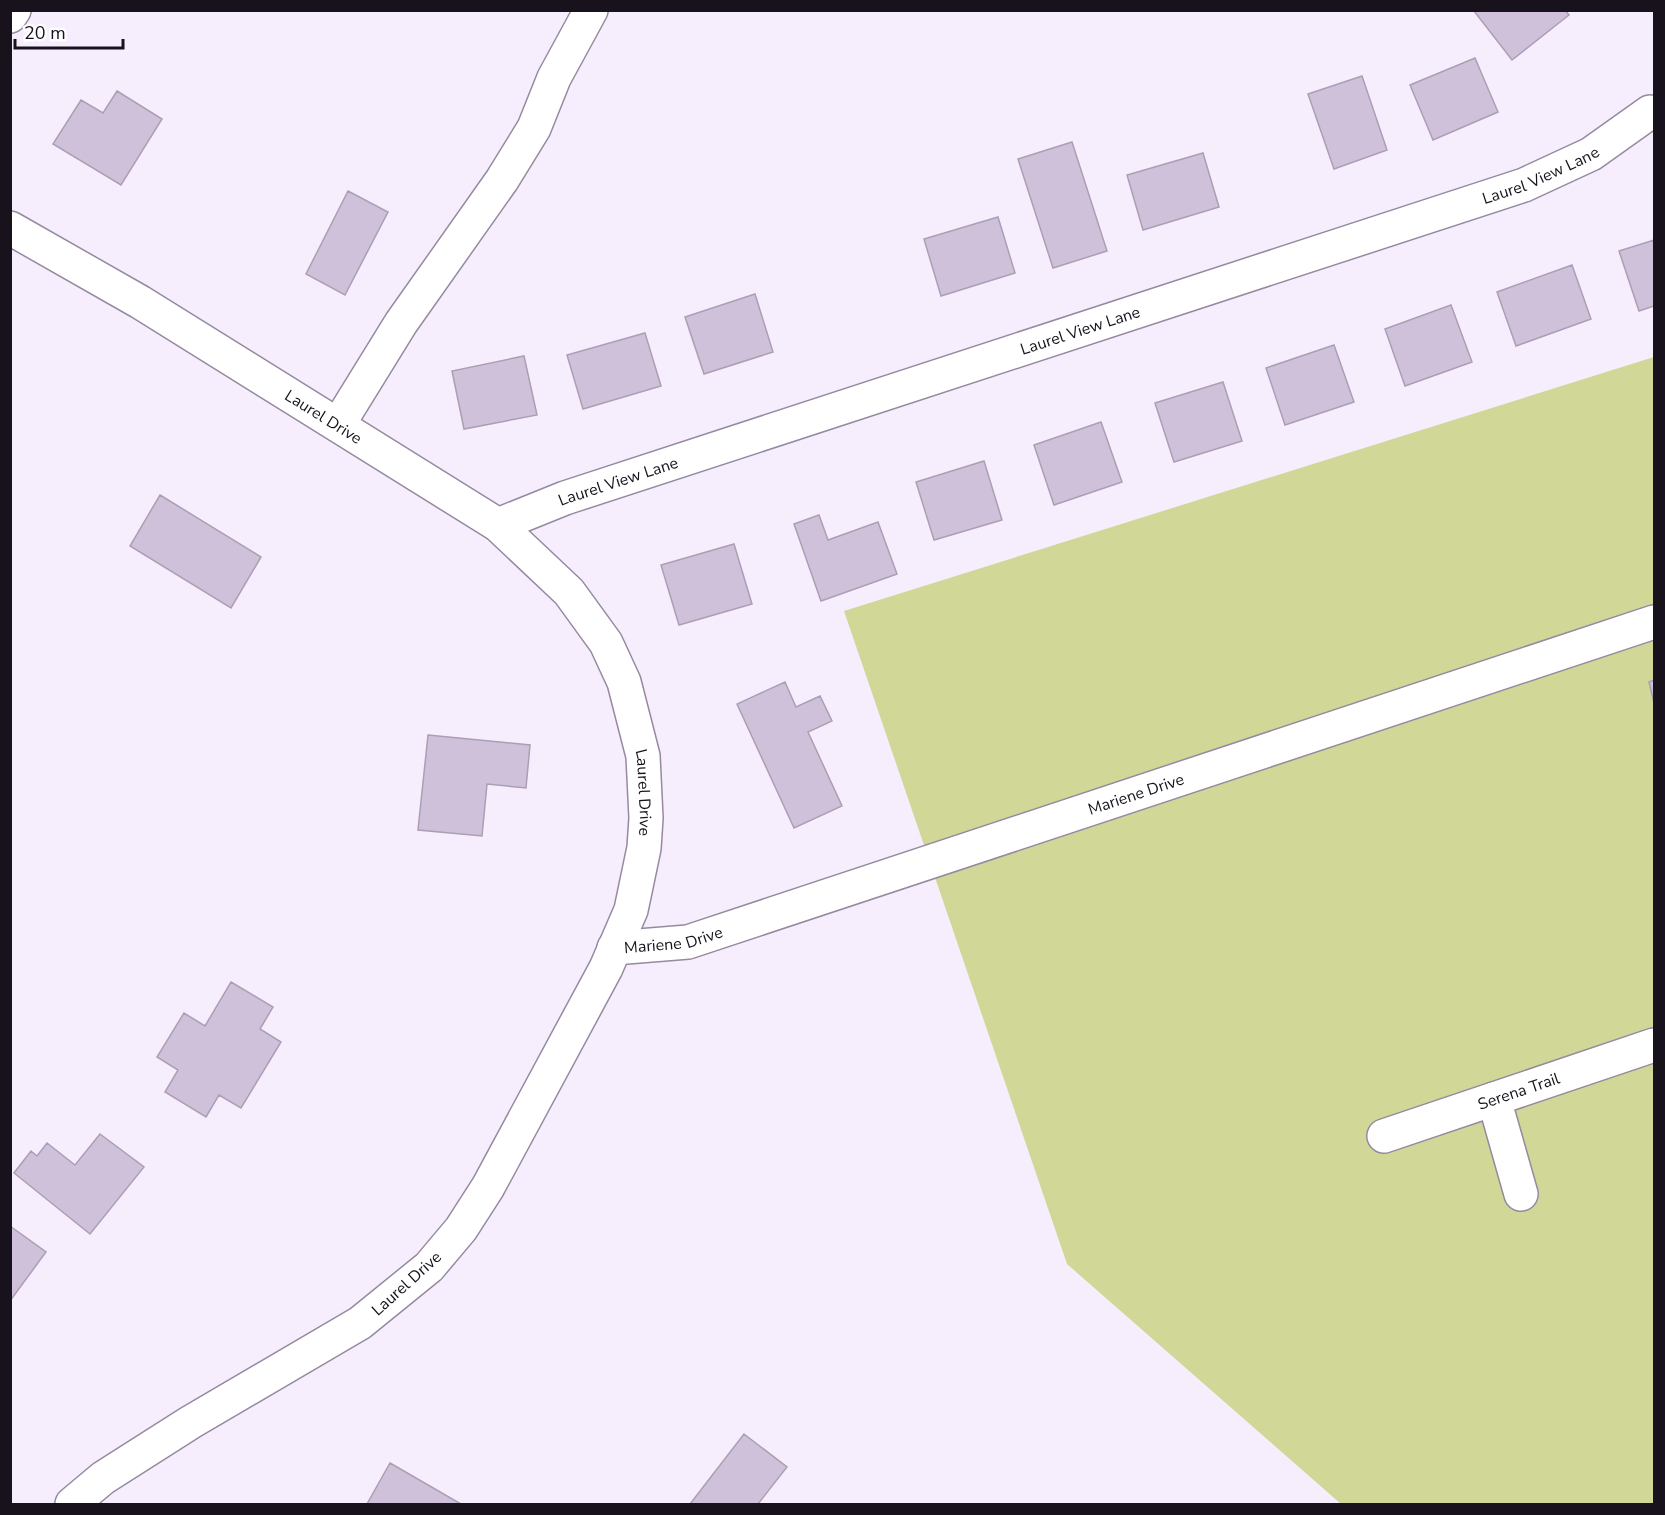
<svg xmlns="http://www.w3.org/2000/svg" width="1665" height="1515" font-family="'Nunito Sans',sans-serif">
<style>
.green{fill:#d0d797}
.building{fill:#cfc1d9;stroke:#ab9eb5;stroke-width:1.5}
.lines{fill:none;stroke-linecap:round;stroke-linejoin:round}
.minor-casing{stroke:#9689a0;stroke-width:36}
.minor{stroke:#fff;stroke-width:33}
.labels{text-anchor:middle;stroke-width:4.5;stroke-linejoin:round;paint-order:stroke}
.street-label{font-size:16px;fill:#17121b;stroke:#fff}
</style>
<rect width="100%" height="100%" fill="#f6eefd"/>
<path class="green" d="M1654 357V1504H1341L1067 1264 844 611Z"/>
<path class="building" d="M1565 10 1569 15 1512 60 1474 11Z
M1475 58 1498 112 1433 140 1410 85Z
M1362 76 1387 150 1334 169 1308 94Z
M117 91 162 119 121 185 53 144 81 100 103 113Z
M1072 142 1107 251 1053 268 1018 159Z
M1203 153 1219 207 1143 230 1127 175Z
M348 191 388 212 345 295 306 274Z
M998 217 1015 273 941 296 924 239Z
M1654 240V306L1639 311 1619 251Z
M1572 265 1591 319 1516 346 1497 292Z
M755 294 773 352 704 374 685 317Z
M1451 305 1472 362 1405 386 1385 329Z
M645 333 661 386 583 409 567 355Z
M1334 345 1354 402 1285 425 1266 368Z
M524 356 537 415 464 429 452 371Z
M1223 382 1242 441 1174 462 1155 403Z
M1101 422 1122 482 1054 505 1034 445Z
M984 461 1002 520 934 540 916 482Z
M160 495 261 557 231 608 130 546Z
M819 515 828 540 878 522 897 574 821 601 794 524Z
M734 544 752 604 679 625 661 565Z
M1654 680V703L1649 682Z
M785 682 796 707 820 696 832 721 808 732 842 806 794 828 737 704Z
M428 735 530 745 526 788 487 784 482 836 418 830Z
M231 982 273 1007 260 1029 281 1042 241 1108 219 1095 206 1117 165 1092 178 1070 157 1057 184 1013 205 1026Z
M100 1134 144 1167 90 1234 14 1173 31 1151 37 1156 47 1143 75 1165Z
M10 1226 46 1252 10 1301Z
M744 1434 787 1467 758 1504H690Z
M390 1463 461 1504H367Z"/>
<g class="lines">
<defs>
<g id="minor">
<path d="M10 16 14 10"/>
<path id="s1" d="M10 228 140 302 498 525 569 592 606 643 624 682 643 756 646 818 644 848 631 910 606 968 488 1187 461 1229 429 1267 360 1323 191 1422 103 1478 72 1504"/>
<path d="M338 425 401 323 502 180 534 128 554 78 591 10"/>
<path id="s2" d="M498 525 565 498 1524 185 1591 154 1650 112"/>
<path id="s3" d="M614 948 688 942 1654 622"/>
<path d="M1494 1099 1521 1194"/>
<path id="s4" d="M1384 1136 1654 1045"/>
</g>
</defs>
<use href="#minor" class="minor-casing"/>
<use href="#minor" class="minor"/>
</g>
<g class="labels">
<g class="street-label">
<text dy="6" stroke="none"><textPath href="#s2" startOffset="1100">Laurel View Lane</textPath></text>
<text dy="6" stroke="none"><textPath href="#s2" startOffset="614">Laurel View Lane</textPath></text>
<text dy="6" stroke="none"><textPath href="#s1" startOffset="366">Laurel Drive</textPath></text>
<text dy="6" stroke="none"><textPath href="#s2" startOffset="128">Laurel View Lane</textPath></text>
<text dy="6" stroke="none"><textPath href="#s1" startOffset="888">Laurel Drive</textPath></text>
<text dy="6" stroke="none"><textPath href="#s3" startOffset="546">Mariene Drive</textPath></text>
<text dy="6" stroke="none"><textPath href="#s3" startOffset="60">Mariene Drive</textPath></text>
<text dy="6" stroke="none"><textPath href="#s4" startOffset="142">Serena Trail</textPath></text>
<text transform="translate(406 1283) rotate(-42)" y="6">Laurel Drive</text>
</g>
</g>
<rect width="1665" height="1515" fill="none" stroke="#17121b" stroke-width="24"/>
<path d="M15 39v9h108v-9" fill="none" stroke="#17121b" stroke-width="3"/>
<text x="24" y="39" font-size="18" fill="#17121b" stroke="#ffffff" stroke-width="4.5" paint-order="stroke">20 m</text>
</svg>
